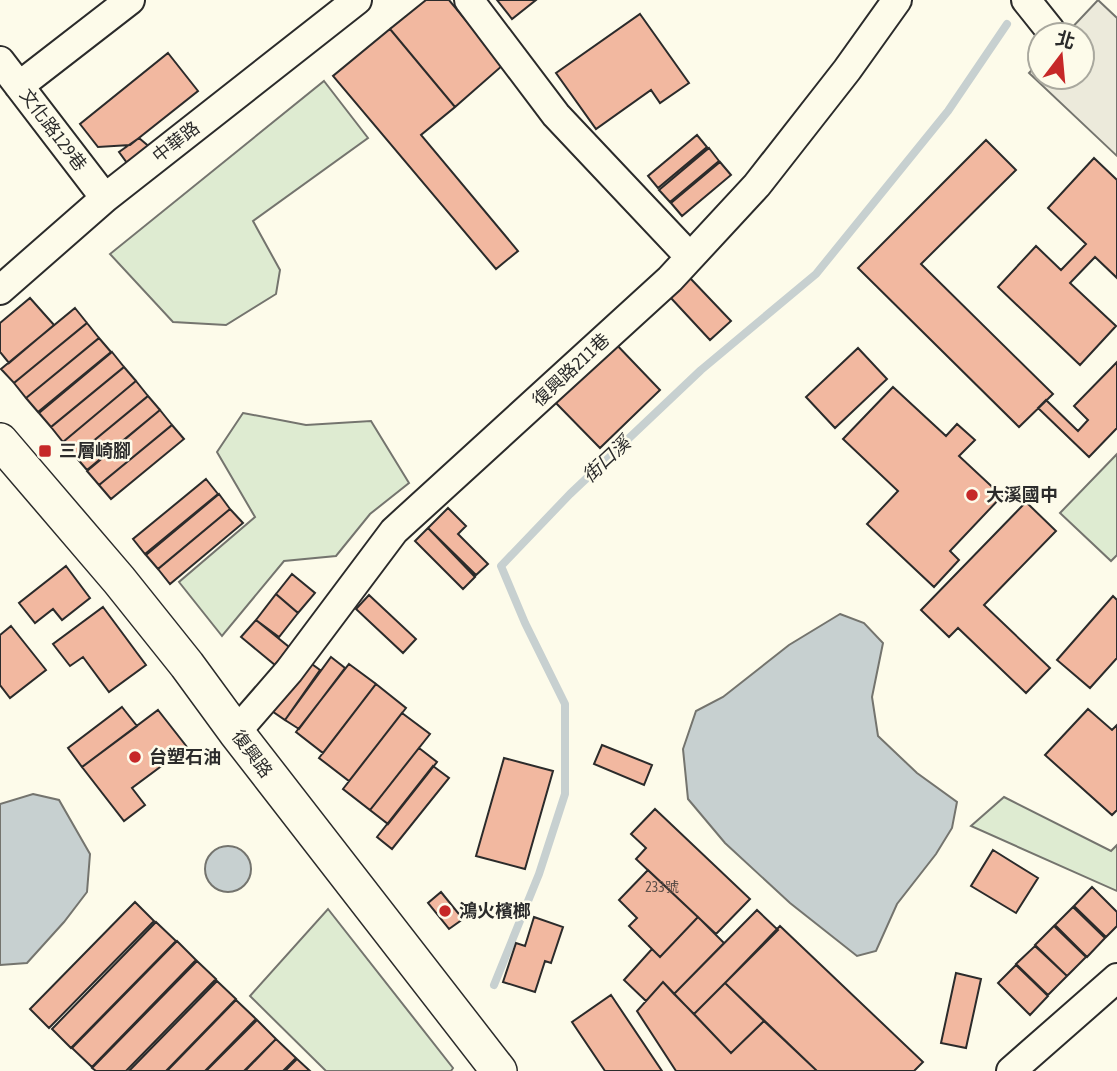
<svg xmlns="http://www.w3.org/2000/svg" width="1117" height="1071" font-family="'Asap Condensed','Noto Sans TC',sans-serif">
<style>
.green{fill:#deebd1;stroke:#74746e;stroke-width:2}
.parking{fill:#eceadb;stroke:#74746e;stroke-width:2}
.water{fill:#c7d0d0;stroke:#74746e;stroke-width:2}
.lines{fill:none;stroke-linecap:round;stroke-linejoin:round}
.stream{stroke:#c7d0d0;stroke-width:8}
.building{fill:#f2b8a0;stroke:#2b2b2b;stroke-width:2}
.minor-casing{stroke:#2b2b2b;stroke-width:32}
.major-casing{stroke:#2b2b2b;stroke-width:38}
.minor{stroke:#fdfbea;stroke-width:28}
.major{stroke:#fdfbea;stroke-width:35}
.poi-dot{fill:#c62828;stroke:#fdfbea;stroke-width:2.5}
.labels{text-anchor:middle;stroke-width:5;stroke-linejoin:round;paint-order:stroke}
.number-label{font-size:14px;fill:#5d4e48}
.street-label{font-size:18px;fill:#2b2b2b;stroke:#fdfbea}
.poi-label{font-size:18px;font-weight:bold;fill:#2b2b2b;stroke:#fdfbea;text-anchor:start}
.water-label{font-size:19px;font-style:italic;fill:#2b2b2b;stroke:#fdfbea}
</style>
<rect width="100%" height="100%" fill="#fdfbea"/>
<path class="green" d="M324 81 368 138 253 221 280 270 276 294 226 325 173 322 110 254Z
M243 413 306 425 371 421 409 483 370 514 336 556 284 561 222 636 179 582 255 517 217 452Z
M1117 454V555L1111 561 1060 513Z
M1004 797 1111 851 1117 845V891L971 826Z
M328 909 453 1068 451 1071H326L250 996Z"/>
<path class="parking" d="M1098 0 1117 18V156L1029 73 1040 61V77H1082V35H1065Z"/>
<path class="water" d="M840 614 864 623 883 643 872 697 878 736 917 773 957 802 952 828 936 854 897 904 876 951 857 956 790 903 725 843 688 799 683 749 696 711 723 697 789 645Z
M33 794 59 800 90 854 87 892 64 922 27 963 0 965V804Z
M205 869a23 23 0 1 1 46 0a23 23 0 1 1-46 0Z"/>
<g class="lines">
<path class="stream" d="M494 985 539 874 565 794V704L525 623 501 566 570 494 701 370 816 274 948 111 1007 24"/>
</g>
<path class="building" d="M426 0H449L503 65 455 107 390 29Z
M497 0H536L512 19Z
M640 14 689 83 660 103 651 90 596 129 556 73Z
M390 29 455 107 421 135 518 251 496 269 333 76Z
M168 53 198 91 130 145 98 147 80 124Z
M697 135 707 147 658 188 648 176Z
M139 138 152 149 130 167 119 152Z
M986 140 1016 170 921 264 1053 394 1019 427 858 268Z
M709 148 719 161 670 202 659 190Z
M1094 158 1117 180V278L1095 257 1070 283 1116 326 1080 365 998 287 1036 246 1061 270 1086 244 1048 208Z
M720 162 731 175 682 216 671 203Z
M690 278 731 321 710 340 670 297Z
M30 298 54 325 9 363 0 352V323Z
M75 308 87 323 14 383 1 369Z
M87 323 99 338 26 398 14 383Z
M99 338 111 352 38 412 26 398Z
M613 341 660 390 600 448 552 399Z
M858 348 887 379 835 428 806 397Z
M112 352 124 367 51 427 39 413Z
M1117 362V428L1089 457 1038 408 1046 400 1078 431 1088 420 1074 406Z
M124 367 136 381 63 442 51 427Z
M136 381 148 396 75 456 63 442Z
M893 387 946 436 957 424 975 440 959 456 1002 496 950 551 959 560 934 587 867 524 898 491 843 439Z
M148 396 160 410 87 470 75 456Z
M160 410 172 425 99 485 87 471Z
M172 425 184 439 111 499 99 485Z
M206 479 218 494 145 554 133 539Z
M219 494 230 509 158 569 146 555Z
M1026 502 1056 531 984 605 1050 668 1026 693 958 628 949 637 921 610Z
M448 508 466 526 458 534 488 564 476 575 428 528Z
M230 509 243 523 170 584 158 569Z
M428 528 475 577 463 589 415 541Z
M66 566 90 598 62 620 53 609 35 623 19 603Z
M292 574 315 593 298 613 276 594Z
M276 594 298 613 279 637 256 620Z
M369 595 416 639 403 653 356 609Z
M1113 596 1117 600V658L1090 688 1057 660Z
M103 607 146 665 109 692 83 657 70 666 53 644Z
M256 620 289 647 275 665 241 637Z
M11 626 46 670 10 698 0 685V635Z
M331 657 345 668 299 729 285 720Z
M305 659 320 670 285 720 269 709Z
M349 664 376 684 323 753 296 732Z
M376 684 406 708 349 781 319 758Z
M122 707 137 726 82 767 68 748Z
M1088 709 1112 730 1117 725V810L1112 815 1045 755Z
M158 710 187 747 132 788 145 805 124 821 82 767Z
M402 713 430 734 370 810 343 789Z
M602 745 652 765 644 785 594 764Z
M419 748 437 762 388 824 370 810Z
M504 758 553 771 525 869 476 856Z
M433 766 449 778 392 849 377 837Z
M655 809 750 899 716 934 636 859 646 848 631 834Z
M993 850 1038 878 1016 913 971 886Z
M648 870 698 917 660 957 629 926 637 918 619 900Z
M1092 887 1117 912V926L1106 937 1074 906Z
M441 892 463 919 449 929 428 903Z
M135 902 154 921 49 1028 30 1009Z
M1073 907 1105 938 1087 957 1055 925Z
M757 910 778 930 694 1014 674 994Z
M534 917 563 927 551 963 545 961 535 992 503 982 516 943 525 946Z
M698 917 724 943 674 994 663 982 646 1001 624 980 652 949 660 957Z
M156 922 176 941 71 1048 52 1029Z
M780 926 923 1062 914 1071H817L725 983Z
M1054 926 1086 957 1067 976 1035 945Z
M177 941 196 960 92 1067 72 1048Z
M1035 946 1067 976 1048 995 1016 964Z
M197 961 216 979 126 1071H96L92 1068Z
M1016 965 1048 996 1030 1015 998 983Z
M956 973 981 979 966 1048 941 1043Z
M217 981 236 999 166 1071H129Z
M663 982 731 1053 764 1021 817 1071H676L637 1011Z
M725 983 764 1021 731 1053 694 1014Z
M611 995 662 1071H605L572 1022Z
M236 1000 256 1019 205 1071H167Z
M257 1020 276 1039 244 1071H206Z
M276 1039 296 1058 283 1071H245Z
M297 1059 310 1071H285Z"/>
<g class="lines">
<defs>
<path id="minor" d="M469 0 556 115 690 257
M1026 0 1050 30
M0 61 105 198
M19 86 130 0
M0 290 105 198 357 0
M236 732 289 671 394 531 670 279 757 185 847 70 897 0
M1011 1071 1117 978"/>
<path id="major" d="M0 441 119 580 187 665 236 732 499 1071"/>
</defs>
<use href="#minor" class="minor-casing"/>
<use href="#major" class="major-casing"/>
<use href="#minor" class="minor"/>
<use href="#major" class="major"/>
</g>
<g class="poi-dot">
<rect x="38" y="444" width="14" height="14" rx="3.5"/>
<circle cx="972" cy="495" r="7"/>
<circle cx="135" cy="757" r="7"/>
<circle cx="445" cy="911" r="7"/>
</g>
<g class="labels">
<g class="number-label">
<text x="662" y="892">233號</text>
</g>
<g class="street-label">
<text transform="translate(53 130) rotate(53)" y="6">文化路129巷</text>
<text transform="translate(176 142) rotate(-38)" y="6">中華路</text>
<text transform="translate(571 370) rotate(-43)" y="6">復興路211巷</text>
<text transform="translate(252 754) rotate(53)" y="6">復興路</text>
</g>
<g class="poi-label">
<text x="59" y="457">三層崎腳</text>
<text x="986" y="501">大溪國中</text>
<text x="149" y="763">台塑石油</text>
<text x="459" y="917">鴻火檳榔</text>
</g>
<g class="water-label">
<text transform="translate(606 459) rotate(-43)" y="7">街口溪</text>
</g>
</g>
<g transform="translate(1061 56) rotate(16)"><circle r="33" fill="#fdfbea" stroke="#a9a89e" stroke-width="2"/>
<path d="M0-5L12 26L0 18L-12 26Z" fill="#c62828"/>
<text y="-10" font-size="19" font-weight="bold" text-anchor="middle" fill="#2b2b2b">北</text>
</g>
</svg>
